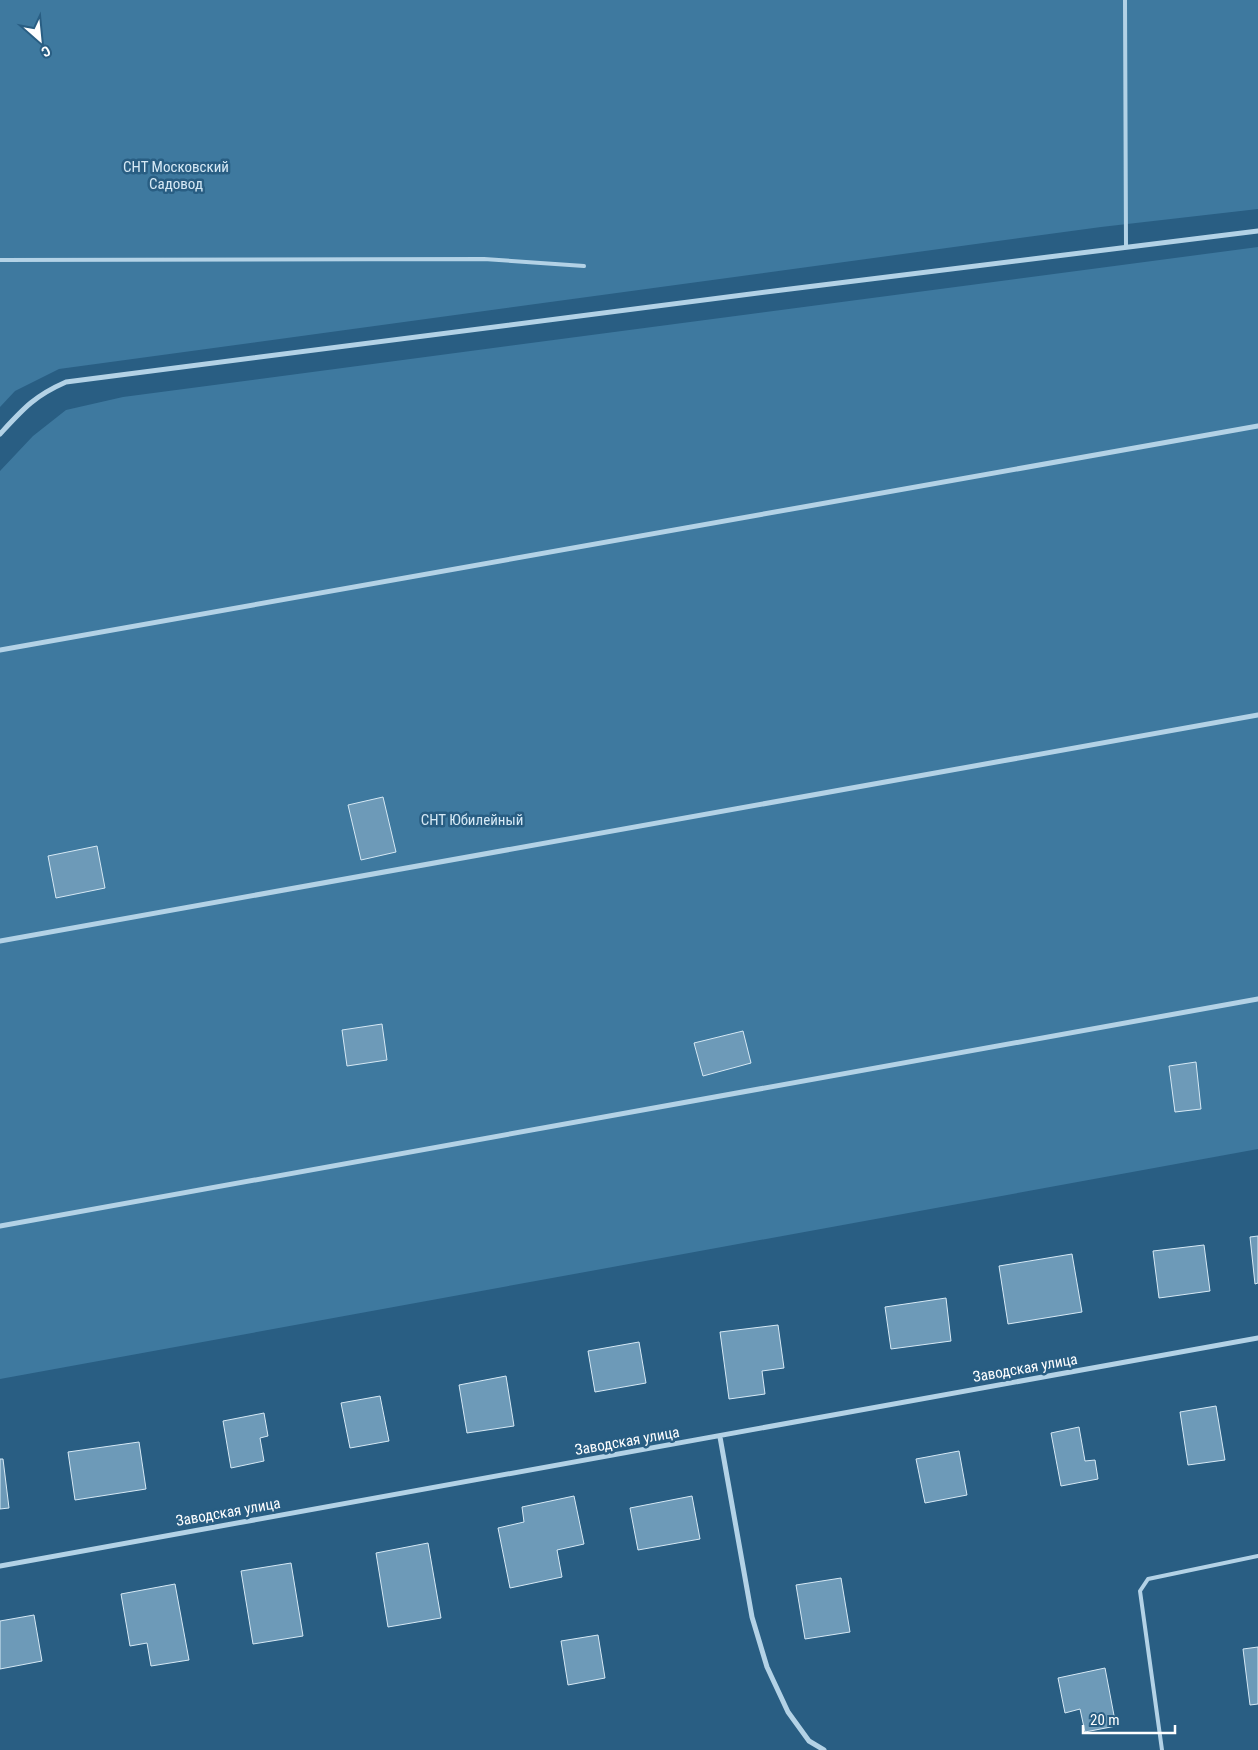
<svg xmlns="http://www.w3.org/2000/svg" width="1258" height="1750" font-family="'Roboto Condensed',sans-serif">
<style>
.green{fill:#3e799f}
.building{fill:#6d9ab8;stroke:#d6e9f5}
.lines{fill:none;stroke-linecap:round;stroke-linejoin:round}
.lane{stroke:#b3d2e6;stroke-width:4}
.street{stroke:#b3d2e6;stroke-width:5}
.labels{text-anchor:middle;stroke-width:5;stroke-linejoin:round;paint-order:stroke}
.park-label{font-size:15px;fill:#d6e9f5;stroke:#295e83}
.street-label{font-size:15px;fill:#fff;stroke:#295e83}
</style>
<rect width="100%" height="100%" fill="#295e83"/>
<path class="green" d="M0 0H1258V209L1101 227 59 369 15 391 0 407Z
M1258 247V1149L0 1379V471L33 436 66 410 123 397Z"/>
<path class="building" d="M383 797 396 852 361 860 348 805Z
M97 846 105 888 56 898 48 856Z
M382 1024 387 1060 347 1066 342 1030Z
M743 1031 751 1063 703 1076 694 1043Z
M1196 1062 1201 1109 1175 1112 1169 1066Z
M1258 1236V1283L1255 1284 1250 1237Z
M1204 1245 1210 1291 1159 1298 1153 1251Z
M1072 1254 1082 1312 1008 1324 999 1266Z
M946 1298 951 1341 891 1349 885 1307Z
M778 1325 784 1368 762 1371 765 1394 729 1399 720 1332Z
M639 1342 646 1383 595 1392 588 1351Z
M506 1376 514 1426 467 1433 459 1385Z
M380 1396 389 1441 350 1448 341 1403Z
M1216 1406 1225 1460 1188 1465 1180 1412Z
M264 1413 268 1436 260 1438 264 1461 231 1468 223 1421Z
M1079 1427 1085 1461 1095 1460 1098 1479 1061 1486 1051 1433Z
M139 1442 146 1489 75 1500 68 1452Z
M959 1451 967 1495 925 1503 916 1459Z
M0 1459H3L9 1508 0 1509Z
M574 1496 584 1544 557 1550 562 1577 510 1588 498 1528 524 1522 522 1507Z
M692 1496 700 1539 638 1550 630 1508Z
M428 1543 441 1618 388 1627 376 1553Z
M291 1563 303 1636 253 1644 241 1571Z
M841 1578 850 1632 805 1639 796 1585Z
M175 1584 189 1660 151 1666 147 1643 130 1646 121 1594Z
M34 1615 42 1661 0 1669V1621Z
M598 1635 605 1678 568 1685 561 1641Z
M1258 1647V1704L1250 1705 1243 1649Z
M1105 1668 1116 1726 1085 1732 1080 1709 1065 1713 1058 1678Z"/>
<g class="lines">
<path class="lane" d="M1125 0 1126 247
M0 260 484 259 584 266
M1162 1750 1140 1591 1148 1579 1258 1556"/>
<path class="street" d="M0 434C23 409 34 396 66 382L782 290 1258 231
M0 650 1258 426
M0 941 1258 715
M0 1226 1258 999
M720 1437 752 1617 767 1667 788 1712 809 1741 824 1750
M0 1566 1258 1338"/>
</g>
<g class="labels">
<g class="park-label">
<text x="176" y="172">СНТ Московский<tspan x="176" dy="17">Садовод</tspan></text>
<text x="472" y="825">СНТ Юбилейный</text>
</g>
<g class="street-label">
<text transform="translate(1025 1368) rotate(-10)" y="5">Заводская улица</text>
<text transform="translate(627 1441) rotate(-10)" y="5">Заводская улица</text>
<text transform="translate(228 1512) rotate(-10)" y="5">Заводская улица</text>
</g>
</g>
<g transform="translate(40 40) rotate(153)" stroke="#295e83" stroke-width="4" paint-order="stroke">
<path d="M0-4L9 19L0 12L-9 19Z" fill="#ffffff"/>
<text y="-8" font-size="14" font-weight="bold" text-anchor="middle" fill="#ffffff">С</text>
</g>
<path d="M1083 1725v8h92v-8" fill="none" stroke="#ffffff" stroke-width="2.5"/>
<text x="1090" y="1725" font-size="15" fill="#ffffff" stroke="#295e83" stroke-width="4" paint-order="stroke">20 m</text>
</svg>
